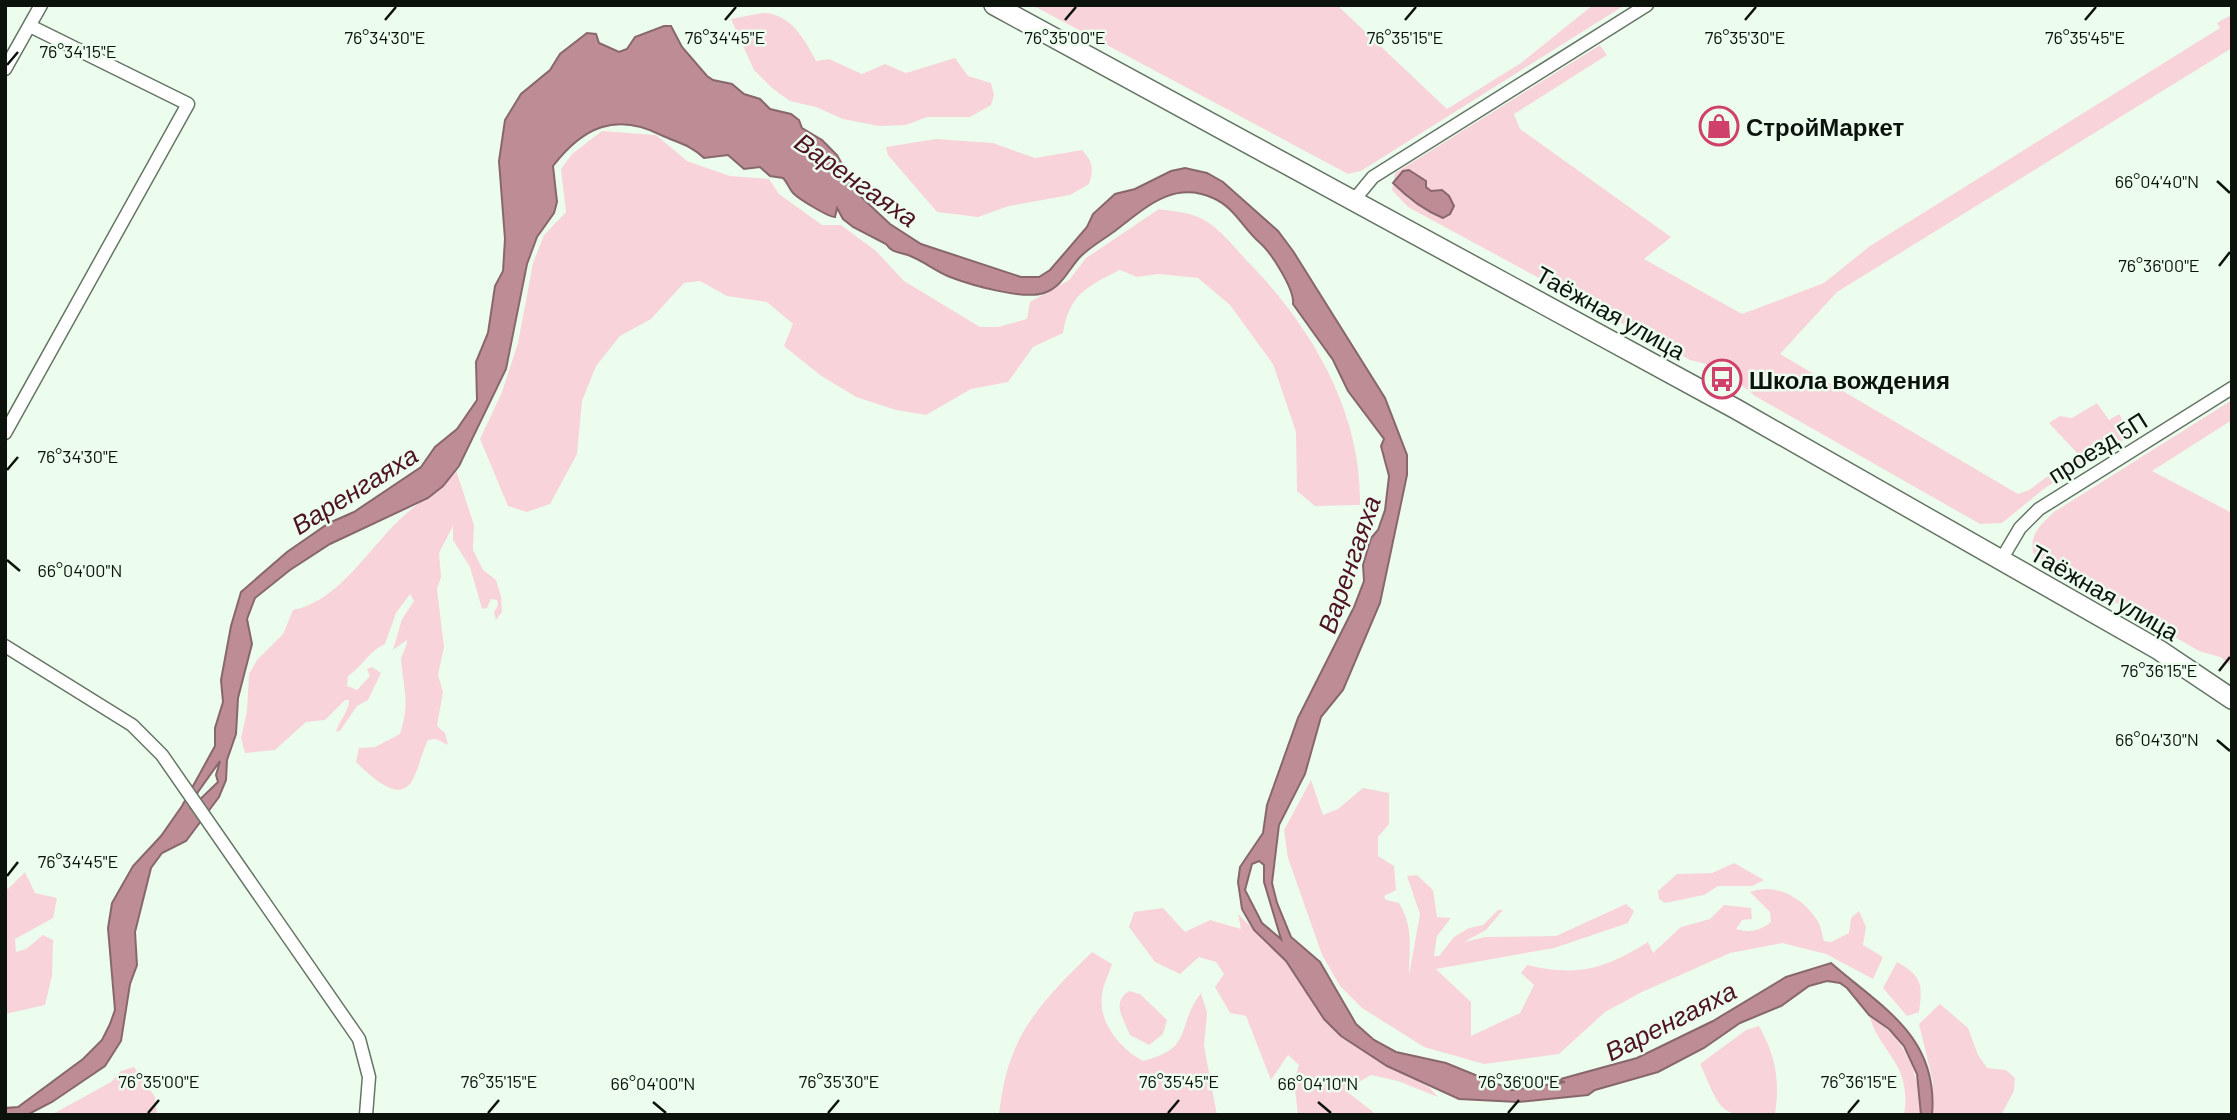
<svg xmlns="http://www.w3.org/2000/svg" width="2237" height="1120" font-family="Barlow,sans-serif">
	<rect width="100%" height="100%" fill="#ecfded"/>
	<path fill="#f8d4da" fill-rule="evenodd" d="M1032 5H1337L1447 109 1521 63 1593 5H1625L1361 171 1348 174Z
		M762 13C790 13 804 38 816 61L829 59 862 74 885 64 906 73 955 58 968 76 991 83 994 95 991 105 970 117H927L906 125 879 126 843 119 816 107 790 101 772 88 754 70 731 19Z
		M2229 16 2232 21V48L1837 292 1780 354 2018 494 2029 490 2078 454 2049 423 2060 416 2072 418 2097 403 2109 420 2119 414 2132 435 2045 488 2002 523 1980 524 1755 396C1735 379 1716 365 1690 360L1408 207 1392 190 1395 173 1400 170 1600 45 1607 55 1514 114 1520 129 1671 237 1644 259 1742 314 1824 283 1870 246 2220 28 2217 23ZM1409 170 1431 191 1430 213 1409 199 1393 183 1403 171Z
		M602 131 656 135 687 161 730 176 769 179 779 194 822 225H841L876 251 904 281 980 327H998L1027 319 1030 302 1069 280 1086 258 1159 209C1171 211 1185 212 1196 216 1219 225 1235 249 1252 266 1313 329 1362 414 1360 505L1315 506 1297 491 1296 432 1273 364 1230 305 1198 278 1158 274 1137 277 1120 270C1087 286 1069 295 1063 333L1033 347 1008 382 971 389 926 415 896 410 856 397 820 375 784 346 793 324 767 302 727 296 700 281 684 283 651 319 620 336 596 366 582 401 577 454 550 504 527 512 508 506 480 439 502 392 518 343 533 263 544 235 566 212 561 169 572 154Z
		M936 139 993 143 1035 158 1082 150C1093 162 1094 169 1089 184L1070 195 1009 206 978 217 937 212 888 155 886 147Z
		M2232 400V420L2152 471 2232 513V666L2220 657 2199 651 2034 555C2028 535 2041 524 2054 512Z
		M456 470 474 525 473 550 483 570 496 580 501 596 502 612 496 620 494 612 498 605 497 600 491 599 487 608 482 609 470 567 453 540V526L439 553 441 577 437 589 444 647 438 675 443 692 437 726 445 733 448 745 436 739 428 740C422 752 420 764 414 777 401 808 369 774 356 762L359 748 375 747 400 734C410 703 404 691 401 661 401 654 407 648 407 640L393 650 402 619 414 601 410 594 396 613 385 644C368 652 363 666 348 676L347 686 357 690 370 676 367 669 372 667 381 673 368 700 357 706 340 731 336 732C339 720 349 712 349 700H345L325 720 306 722 275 750 245 753 241 738 247 711 249 674 257 660 283 634 293 610C337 602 369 549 399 520 418 502 440 490 456 470Z
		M1311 780 1323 815 1338 809 1363 788 1389 793V824L1378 837V856L1394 866 1396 890 1384 896 1386 900 1399 903C1414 927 1409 948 1409 975L1420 914 1407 876 1417 875 1433 890 1437 917 1451 918 1437 936 1434 956H1439L1454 937 1469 928 1483 925 1498 910H1503L1486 930 1464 942 1485 937 1556 936 1626 904 1634 911 1628 923 1554 948 1436 969 1471 1002V1036L1520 1013 1534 985 1521 973 1527 965C1577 977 1605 969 1648 942L1653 953 1681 927 1710 919 1724 905 1751 908 1752 919 1742 920 1736 929C1751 933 1759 931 1771 922L1770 912 1750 892C1775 882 1803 898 1817 920 1821 925 1822 935 1824 941L1831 942 1849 933 1851 918 1859 911 1866 927 1863 945 1883 957 1873 979 1826 954 1782 943 1730 953 1642 992 1605 1012 1559 1054 1484 1064 1424 1047 1362 1008 1340 986 1322 955 1288 858 1284 830Z
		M1734 863 1764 880 1752 886H1718L1704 895 1665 903 1659 899 1658 891 1677 874 1712 873Z
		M25 872 35 893 57 898 53 918 15 939 16 952 26 949 43 935 53 940 52 976 45 1005 5 1014V887L8 889Z
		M1163 908 1185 932 1210 920 1241 929 1238 914 1286 961 1302 987 1387 1066 1429 1087 1438 1097 1398 1081 1371 1075 1345 1090 1377 1115H1298L1294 1081 1299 1065 1288 1055 1271 1080 1246 1016 1230 1013 1215 987 1224 974 1216 962 1199 957 1180 974 1155 962 1129 927 1134 912Z
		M1092 952 1112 964C1109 974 1103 985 1102 995 1098 1023 1121 1049 1143 1061 1195 1048 1175 1027 1201 993L1207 1013 1204 1046 1217 1115H999C1007 1036 1038 1005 1092 952Z
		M1897 962C1922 976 1923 984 1919 1012L1907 1016 1883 988Z
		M1129 991 1140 994 1167 1020 1163 1034 1149 1045 1130 1035C1123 1018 1111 1003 1129 991Z
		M1940 1004 1968 1028 1978 1055 1987 1068 2006 1070 2015 1078 2014 1091 2001 1115H1932L1933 1082 1919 1024Z
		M1869 1015C1907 1041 1919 1070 1921 1115H1904C1912 1062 1881 1056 1869 1015Z
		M1759 1026C1776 1057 1780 1080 1775 1114 1718 1119 1722 1112 1700 1064L1746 1030Z
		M134 1067 155 1097 157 1115H51L111 1082 121 1071Z"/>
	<path fill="#bd8c95" stroke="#88676c" stroke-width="2" fill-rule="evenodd" d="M664 26H671L682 47 707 76 713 80 732 84 744 94 760 99 770 109 791 114 799 120 802 128 822 140 837 155 859 195 890 224 921 244 1021 277H1039L1050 270 1087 227 1093 214 1115 194 1135 189 1171 171 1185 168 1207 173 1223 182 1278 231 1293 251 1385 398 1407 455V475L1380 603 1343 690 1321 717 1305 774 1279 825 1272 883 1277 903 1291 937 1320 962 1356 1024 1374 1040 1396 1052 1446 1063 1512 1090 1565 1082 1557 1080 1637 1058 1713 1021 1786 977 1831 963C1881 1007 1939 1036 1932 1115H1921L1917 1074 1904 1046 1889 1029 1869 1015 1847 988 1840 983 1827 981 1809 986 1781 1006 1740 1023 1704 1048 1658 1072 1595 1090 1588 1095 1518 1102 1459 1099 1387 1066 1341 1036 1324 1019 1286 961 1254 930 1242 909 1238 882 1240 867 1263 833 1267 805 1298 718 1354 607 1364 581 1363 565 1371 538 1378 530 1385 510 1389 476 1381 446 1384 439 1348 391 1333 360 1293 304C1295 290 1271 252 1259 242 1243 228 1234 207 1213 198 1173 180 1145 208 1115 231 1104 239 1090 247 1080 257 1068 270 1062 287 1044 293 1023 300 971 285 950 277 935 271 924 261 908 255 899 252 892 253 886 244L853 227 843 219 837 208 835 217C828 217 799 199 793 193 789 188 787 182 783 178L770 176 760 167 744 169 728 155 704 158C691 145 678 143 661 135 616 112 583 127 553 166L557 202 554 213 537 237 527 264 506 369 459 466 443 486 428 498 330 544 290 570 255 598 247 619 252 644 238 698 236 734 227 760 226 780 219 797 186 841 162 853 151 868 135 932 137 965 130 984 121 1041 105 1066 52 1102 27 1115H5V1108L18 1107 83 1059 102 1040 110 1024 115 1010 108 928 112 903 133 866 161 836 182 806 215 746V728L223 702 221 680 231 626 241 592 287 552 329 523 354 512 421 467 435 447 457 429 477 400 476 362 488 333 495 286 503 271 505 239 499 161 505 120 521 94 550 70 560 54 587 33 596 34 599 43 619 52 627 49 635 37ZM220 761 216 775 218 782 190 809 198 792ZM1259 861 1264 865V882L1281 939 1262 923 1245 890 1252 864Z
		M1409 170 1426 181V187L1431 191 1442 190 1449 196 1454 206 1450 214 1443 218C1423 210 1408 198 1393 183L1403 171Z"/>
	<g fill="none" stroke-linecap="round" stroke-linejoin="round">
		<defs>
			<path id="minor" d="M5 69 41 5
				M1354 200 1373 177 1647 5
				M5 433 188 104 30 26
				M2001 560 2020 528 2039 509 2232 388
				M5 646 132 725 162 755 359 1039 369 1077 366 1115"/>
			<path id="highway" d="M994 5 1736 409 2159 650 2232 699"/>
		</defs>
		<use href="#minor" stroke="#667566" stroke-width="15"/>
		<use href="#highway" stroke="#667566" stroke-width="22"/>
		<use href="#minor" stroke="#fff" stroke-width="12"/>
		<use href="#highway" stroke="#fff" stroke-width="19"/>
	</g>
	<path fill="none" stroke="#0c120c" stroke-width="2.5" d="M385 20 396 7M725 20 736 7M1065 20 1076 7M1405 20 1416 7M1745 20 1756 7M2085 20 2096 7M7 65 18 52M2217 181 2230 193M2219 266 2230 252M7 470 18 457M7 560 20 571M2219 671 2230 657M2217 740 2230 751M7 876 18 862M653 1102 666 1113M1318 1102 1331 1113M148 1113 159 1100M488 1113 499 1100M828 1113 839 1100M1168 1113 1179 1100M1508 1113 1519 1100M1848 1113 1859 1100"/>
	<defs>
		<symbol id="shop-ring" viewBox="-11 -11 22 22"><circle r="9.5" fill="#ecfded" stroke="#cf416b" stroke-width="1.5"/><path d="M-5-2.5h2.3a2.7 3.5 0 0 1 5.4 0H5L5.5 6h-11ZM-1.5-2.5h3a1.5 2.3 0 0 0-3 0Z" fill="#cf416b"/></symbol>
		<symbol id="bus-ring" viewBox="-11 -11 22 22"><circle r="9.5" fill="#ecfded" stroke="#cf416b" stroke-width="1.5"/><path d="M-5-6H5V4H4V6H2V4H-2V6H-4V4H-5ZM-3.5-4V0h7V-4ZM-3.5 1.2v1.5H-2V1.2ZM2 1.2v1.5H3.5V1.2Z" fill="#cf416b"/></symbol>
	</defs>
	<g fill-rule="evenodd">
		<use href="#shop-ring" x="1697" y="104" width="44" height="44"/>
		<use href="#bus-ring" x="1700" y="357" width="44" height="44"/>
	</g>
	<g text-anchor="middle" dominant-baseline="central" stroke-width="5" stroke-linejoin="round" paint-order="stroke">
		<g font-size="24" font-weight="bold" fill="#0c120c" stroke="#ecfded" text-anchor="start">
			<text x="1746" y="126">СтройМаркет</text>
			<text x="1749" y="379">Школа вождения</text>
		</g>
		<g font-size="24" fill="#0c120c" stroke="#ecfded">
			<text transform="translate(1611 312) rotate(29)">Таёжная улица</text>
			<text transform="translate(2097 447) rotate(-32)">проезд 5П</text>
			<text transform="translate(2105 592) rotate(30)">Таёжная улица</text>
		</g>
		<g font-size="26" font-style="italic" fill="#4e1224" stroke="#ecfded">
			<text transform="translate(857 179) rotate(35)">Варенгаяха</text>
			<text transform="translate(354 489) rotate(-32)">Варенгаяха</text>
			<text transform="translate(1348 564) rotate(-71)">Варенгаяха</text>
			<text transform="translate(1670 1020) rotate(-27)">Варенгаяха</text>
		</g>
	</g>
	<g font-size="18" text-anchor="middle" fill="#0c120c" stroke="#ecfded" stroke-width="5" stroke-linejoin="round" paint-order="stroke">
		<text x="385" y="44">76°34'30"E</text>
		<text x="725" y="44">76°34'45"E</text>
		<text x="1065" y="44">76°35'00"E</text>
		<text x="1405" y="44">76°35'15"E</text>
		<text x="1745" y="44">76°35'30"E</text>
		<text x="2085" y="44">76°35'45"E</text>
		<text x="78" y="58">76°34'15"E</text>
		<text x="2157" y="188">66°04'40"N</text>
		<text x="2159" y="272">76°36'00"E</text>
		<text x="78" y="463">76°34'30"E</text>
		<text x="80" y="577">66°04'00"N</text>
		<text x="2159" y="677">76°36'15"E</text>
		<text x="2157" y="746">66°04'30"N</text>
		<text x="78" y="868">76°34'45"E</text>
		<text x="159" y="1088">76°35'00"E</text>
		<text x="499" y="1088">76°35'15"E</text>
		<text x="839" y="1088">76°35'30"E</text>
		<text x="1179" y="1088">76°35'45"E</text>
		<text x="1519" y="1088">76°36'00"E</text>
		<text x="1859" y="1088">76°36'15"E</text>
		<text x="653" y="1090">66°04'00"N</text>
		<text x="1318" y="1090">66°04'10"N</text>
	</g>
	<rect width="2237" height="1120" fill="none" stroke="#0c120c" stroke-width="14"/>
</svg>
